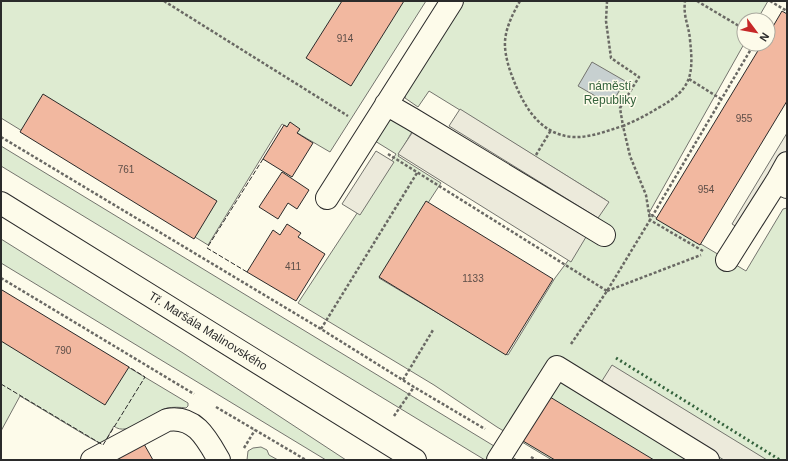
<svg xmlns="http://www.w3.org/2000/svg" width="788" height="461" font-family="Helvetica,sans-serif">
	<rect width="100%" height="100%" fill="#fdfbea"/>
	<path fill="#deebd1" stroke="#74746e" d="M1 1H426L330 152 282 124 208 245 1 118Z
		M461 1H768L757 20H744V44L649 213 746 271 783 209 787 208V460H552L497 427 434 385 298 303 396 154 375 141 379 130 392 118 413 130 398 156 441 183 379 278 508 355 555 278 573 254 606 200 429 91 418 107 405 98 406 87Z
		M1 146 517 460H485L1 166Z
		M1 239 183 353 346 460H326L1 263Z
		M1 291 188 403V406L186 408C180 407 173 407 167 408 153 412 127 438 114 426L103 445 85 435 20 396 1 431Z
		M261 447 267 450 269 455 278 460H247L248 451 253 448Z"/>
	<path fill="#eceadb" stroke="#74746e" d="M460 109 609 202 598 218 449 126Z
		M414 130 586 237 571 262 398 154Z
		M787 133V162L745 232 732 224Z
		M376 151 394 162 360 215 342 204Z
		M612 365 767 460H724L600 384Z"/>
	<path fill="#c7d0d0" stroke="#74746e" d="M592 62 625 81 611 105 578 86Z"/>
	<path fill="#f2b8a0" stroke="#2b2b2b" d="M342 1H404L351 86 306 58Z
		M782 11 787 14V101L700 245 656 219 762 44H768V35Z
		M43 94 217 201 194 239 20 132Z
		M290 122 300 129 297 133 313 143 292 177 263 159 284 125 287 127Z
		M282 172 309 190 297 209 288 203 278 219 259 207Z
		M426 201 553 279 506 355 379 277Z
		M287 224 301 233 298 237 325 254 296 301 247 272 273 230 280 235Z
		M2 290 129 367 105 405 1 341V292Z
		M550 397 654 460H555L523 441Z
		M144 444 153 460H115Z"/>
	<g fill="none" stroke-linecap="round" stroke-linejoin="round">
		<defs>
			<path id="minor" d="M386 104 412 119 604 235
				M787 163 777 181 787 187
				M327 198 452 1
				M727 260 777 181
				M92 460 167 420C195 415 207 439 219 460
				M498 460 557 367 708 460"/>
			<path id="major" d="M1 203 415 460"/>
		</defs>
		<use href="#minor" stroke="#2b2b2b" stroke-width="24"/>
		<use href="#major" stroke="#2b2b2b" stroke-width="24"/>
		<path stroke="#6a6964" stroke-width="2.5" stroke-dasharray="3 2" stroke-linecap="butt" d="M164 1 348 116
			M520 1C512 15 504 31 505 47 506 61 511 74 516 86 527 111 542 134 572 137 590 138 606 131 623 126L620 108 639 77 611 58 606 21 607 1
			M697 1 744 29
			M770 1 787 11
			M689 79 721 99
			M1 137 321 329 414 387 485 429
			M388 154 607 291
			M536 155 551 130
			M703 251 650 220 754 44
			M1 278 194 394
			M607 291 701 255
			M321 329 417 173
			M571 344 607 291 650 220 646 195 630 156 623 126C635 121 647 115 658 108 691 90 694 76 690 40 689 25 683 18 685 1
			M403 380 433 330
			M216 407 306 460
			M394 416 414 387
			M244 448 255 430
			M531 457 536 460"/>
		<use href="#minor" stroke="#fdfbea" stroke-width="22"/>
		<use href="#major" stroke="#fdfbea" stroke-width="22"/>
		<path stroke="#34623c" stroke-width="3" stroke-dasharray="2 3" stroke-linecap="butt" d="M616 358 780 460"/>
		<path stroke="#2b2b2b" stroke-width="1" stroke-dasharray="5 2" stroke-linecap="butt" d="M247 272 207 248 263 159
			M1 384 103 445 145 377 129 367"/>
	</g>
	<g text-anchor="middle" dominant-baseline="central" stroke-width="3" stroke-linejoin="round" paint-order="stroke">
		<g font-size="10" fill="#5d4e48">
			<text x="345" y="38">914</text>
			<text x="744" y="118">955</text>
			<text x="126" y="169">761</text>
			<text x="706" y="189">954</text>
			<text x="293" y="266">411</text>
			<text x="473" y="278">1133</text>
			<text x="63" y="350">790</text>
		</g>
		<g font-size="12" fill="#34623c" stroke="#fdfbea">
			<text x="610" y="86">náměstí<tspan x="610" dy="14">Republiky</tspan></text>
		</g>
		<g font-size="12" fill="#2b2b2b" stroke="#fdfbea">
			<text transform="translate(208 331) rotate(32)">Tř. Maršála Malinovského</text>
		</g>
	</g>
	<rect width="788" height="461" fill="none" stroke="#2b2b2b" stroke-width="4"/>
	<g transform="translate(756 32) rotate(122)"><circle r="19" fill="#fdfbea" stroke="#a9a89e"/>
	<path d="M0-3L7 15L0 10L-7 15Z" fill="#c62828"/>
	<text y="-6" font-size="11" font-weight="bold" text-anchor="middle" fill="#2b2b2b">N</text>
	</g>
</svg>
